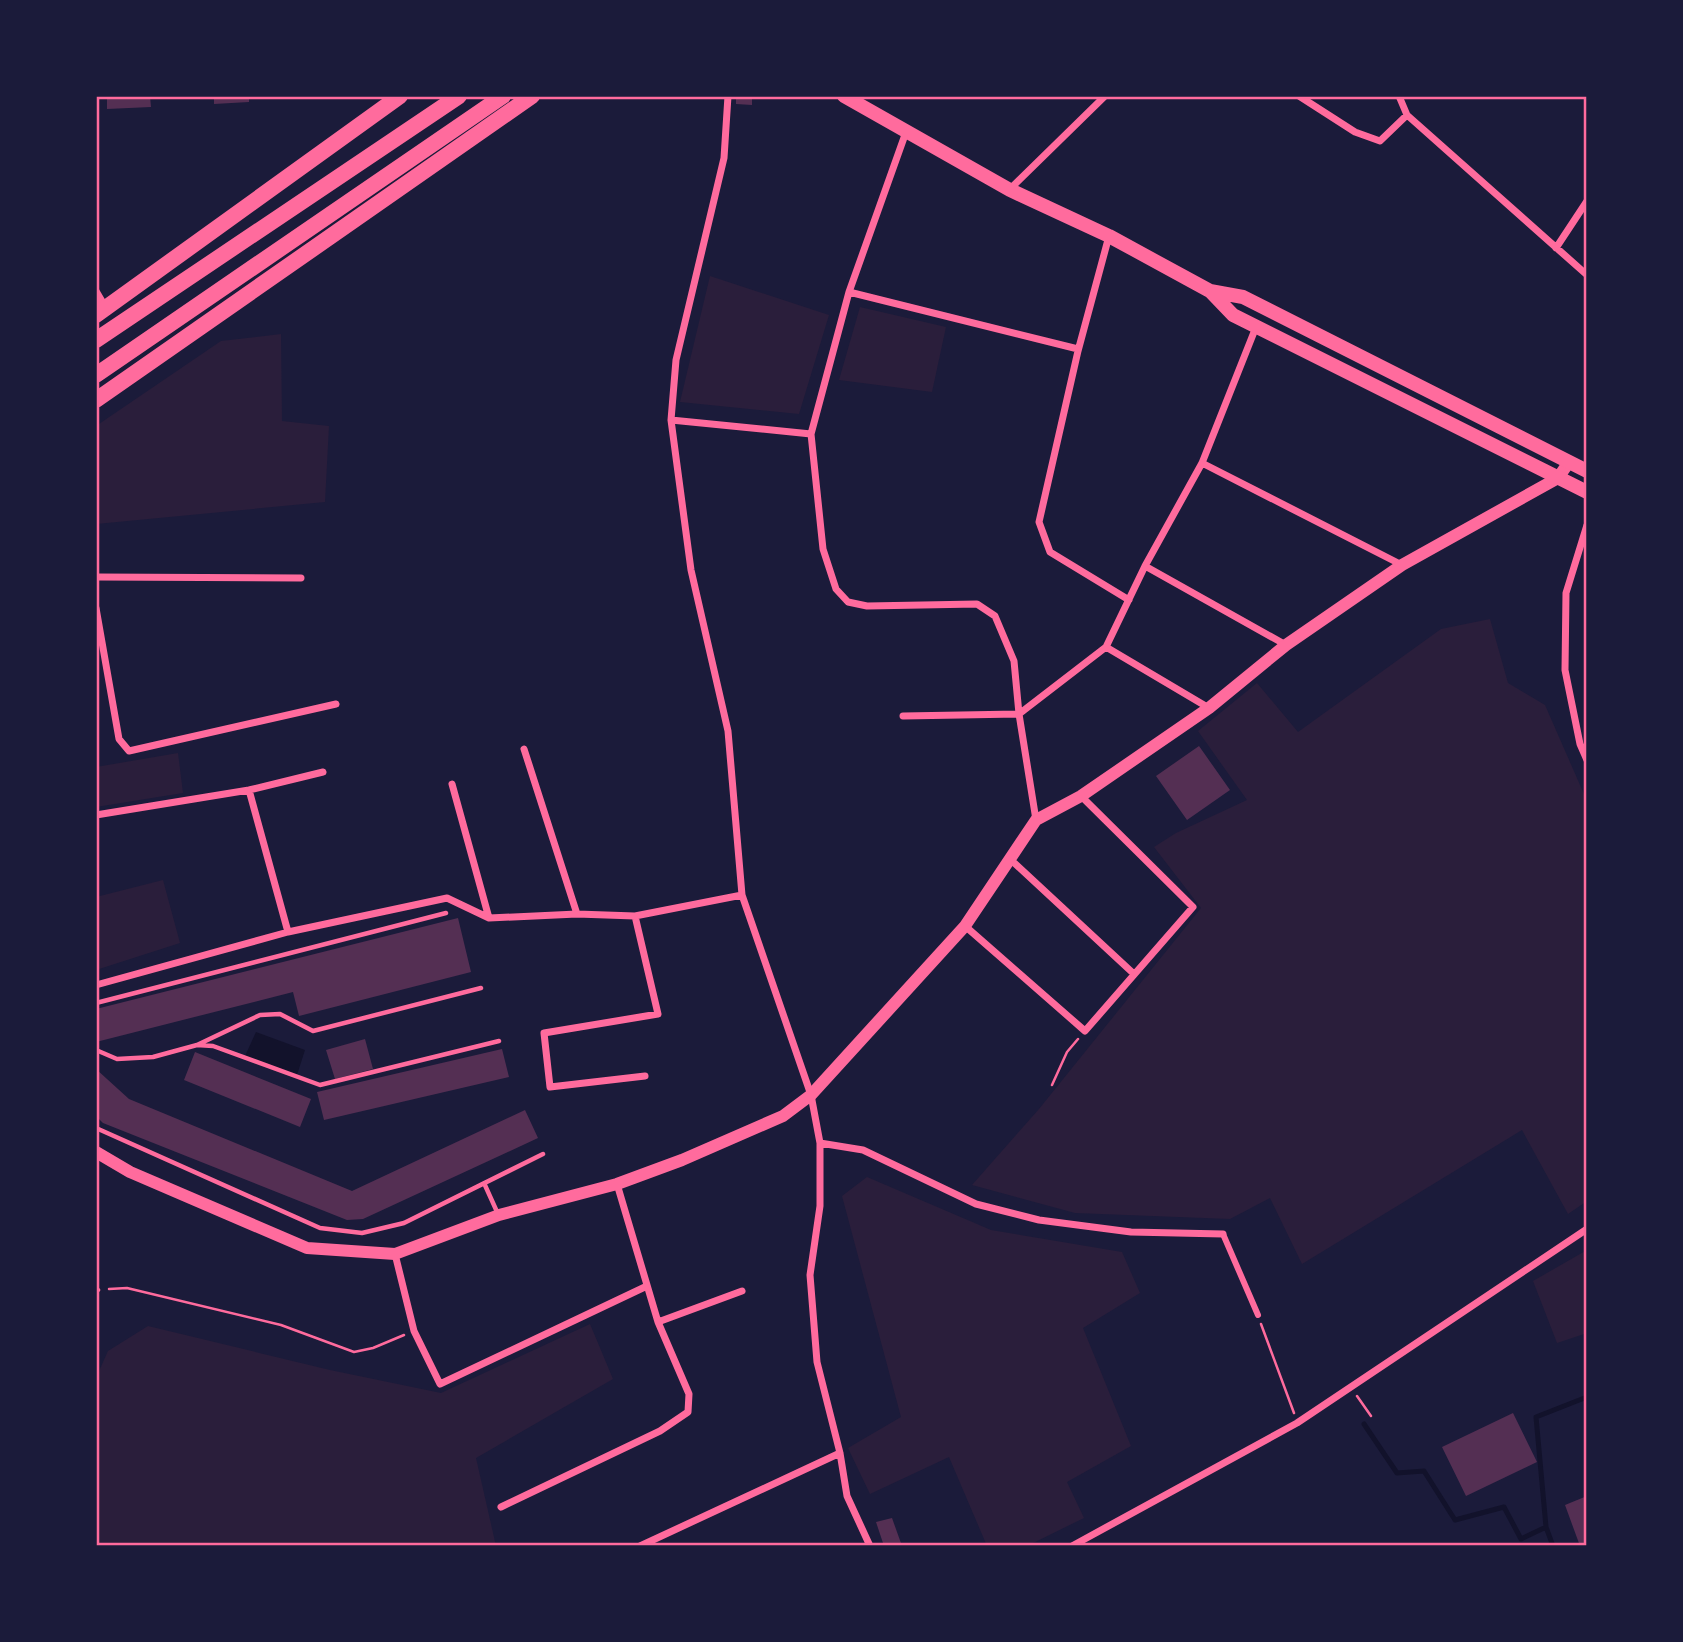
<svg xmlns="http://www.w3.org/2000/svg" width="1683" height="1642" font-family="'Open Sans',sans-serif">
	<rect width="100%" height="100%" fill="#1b1b3a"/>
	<path fill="#2a1e3b" d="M710 276 829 315 799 414 680 402Z
		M860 307 946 327 932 392 839 380Z
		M281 334 282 421 329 426 325 502 96 524V426L221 341Z
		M1490 619 1508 683 1545 705 1587 801V1201L1568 1214 1522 1130 1302 1264 1270 1198 1230 1219 1075 1213 972 1185 1039 1109 1201 908 1154 847 1176 833 1247 800 1198 731 1257 683 1298 732 1441 629Z
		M178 753 183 793 96 807V767Z
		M163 880 180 943 96 970V897Z
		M867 1177 991 1230 1122 1252 1140 1293 1083 1328 1131 1446 1067 1482 1084 1518 1027 1546H987L949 1457 870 1494 848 1448 901 1417 842 1196Z
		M1587 1250V1333L1557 1343 1533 1281Z
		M590 1324 613 1379 476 1458 496 1546H96V1378L108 1351 148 1326 330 1370 441 1393Z"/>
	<path fill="#12122b" d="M256 1032 305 1050 297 1075 245 1056Z"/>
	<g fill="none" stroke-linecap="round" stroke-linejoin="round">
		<path stroke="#12122b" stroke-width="5" d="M1364 1424 1397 1473 1424 1471 1455 1520 1504 1507 1521 1539 1546 1527 1553 1546
			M1546 1527 1536 1417 1587 1397"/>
	</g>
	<path fill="#542f53" d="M107 96H150L151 107 107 109Z
		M214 96H249V102L214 104Z
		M736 96H752V105L736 104Z
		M1199 746 1230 790 1187 820 1156 776Z
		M458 918 471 972 299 1016 293 992 96 1042V1009Z
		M365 1039 373 1069 335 1079 326 1050Z
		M502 1049 509 1077 324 1120 317 1092Z
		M195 1052 311 1099 300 1127 184 1080Z
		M96 1069 129 1099 352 1191 525 1110 538 1138 363 1219 347 1220 103 1123 96 1116Z
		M1513 1413 1537 1462 1466 1496 1442 1447Z
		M1587 1496V1546H1580L1565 1505Z
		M892 1518 902 1546H884L876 1522Z"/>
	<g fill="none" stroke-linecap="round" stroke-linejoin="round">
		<path stroke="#ff6b9d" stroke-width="2.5" d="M1052 1085 1067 1052 1078 1039
			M109 1289 127 1288 281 1325 354 1352 373 1348 404 1335
			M1261 1324 1294 1413
			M1357 1396 1371 1416"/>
		<path stroke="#ff6b9d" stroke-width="4.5" d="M96 1003 446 913
			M197 1045 260 1015 280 1014 313 1031 481 988
			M96 1050 117 1059 153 1057 197 1045 213 1046 320 1085 499 1041
			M96 1128 320 1228 362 1233 404 1223 543 1154
			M484 1183 498 1214
			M96 1292 98 1290"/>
		<path stroke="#ff6b9d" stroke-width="6" d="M1223 1234 1258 1315"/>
		<path stroke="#ff6b9d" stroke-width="7" d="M728 96 724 158 676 360 671 420 691 570 728 731 742 895 811 1095 820 1143V1206L810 1275 817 1362 840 1453 847 1496 870 1546
			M1299 96 1355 132 1380 141 1407 115
			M1399 96 1407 115 1587 275
			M1010 189 1105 96
			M1109 236 1078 351 1039 522 1050 552 1129 600
			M1556 248 1587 201
			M96 291 106 308
			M849 292 1078 349
			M671 420 811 434
			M1202 463 1402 565
			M1587 525 1566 593 1565 670 1580 744 1587 760
			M1145 566 1286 645
			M96 577 301 578
			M96 608 119 739 129 751 336 704
			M1106 647 1209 708
			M903 716 1019 714 1014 661 995 616 977 604 867 606 848 602 836 589 823 549 811 434 849 292 906 132
			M524 749 577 914
			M452 784 489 918
			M249 790 288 932
			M96 815 249 790 323 772
			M1036 820 1019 714 1106 647 1145 566 1202 463 1256 327
			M1010 859 1134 974
			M635 916 658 1014 544 1033 550 1087 645 1076
			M965 926 1085 1031 1193 907 1081 796
			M96 985 288 932 447 898 489 918 577 914 635 916 742 895
			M820 1143 863 1150 976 1204 1039 1220 1131 1232 1223 1234
			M395 1254 414 1331 440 1384 647 1286
			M658 1322 742 1291
			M501 1507 660 1431 688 1412 689 1394 658 1322 617 1184
			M640 1546 840 1453
			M1072 1546 1297 1423 1587 1229"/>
		<path stroke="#ff6b9d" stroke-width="12" d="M96 1152 130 1172 307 1248 395 1254 499 1215 617 1184 682 1160 783 1116 811 1095 965 926 1036 820 1081 796 1209 708 1286 645 1402 565 1558 478 1569 462"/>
		<path stroke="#ff6b9d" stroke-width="14" d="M844 96 1010 190 1109 236 1210 291 1233 315 1587 492
			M1210 291 1243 297 1587 471"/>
		<path stroke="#ff6b9d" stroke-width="16" d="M96 315 400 96
			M96 340 459 96
			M96 375 503 96
			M96 400 532 96"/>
	</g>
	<rect width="1683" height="1642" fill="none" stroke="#1b1b3a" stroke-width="196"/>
	<rect x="98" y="98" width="1487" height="1446" fill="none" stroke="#ff6b9d" stroke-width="2.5"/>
</svg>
